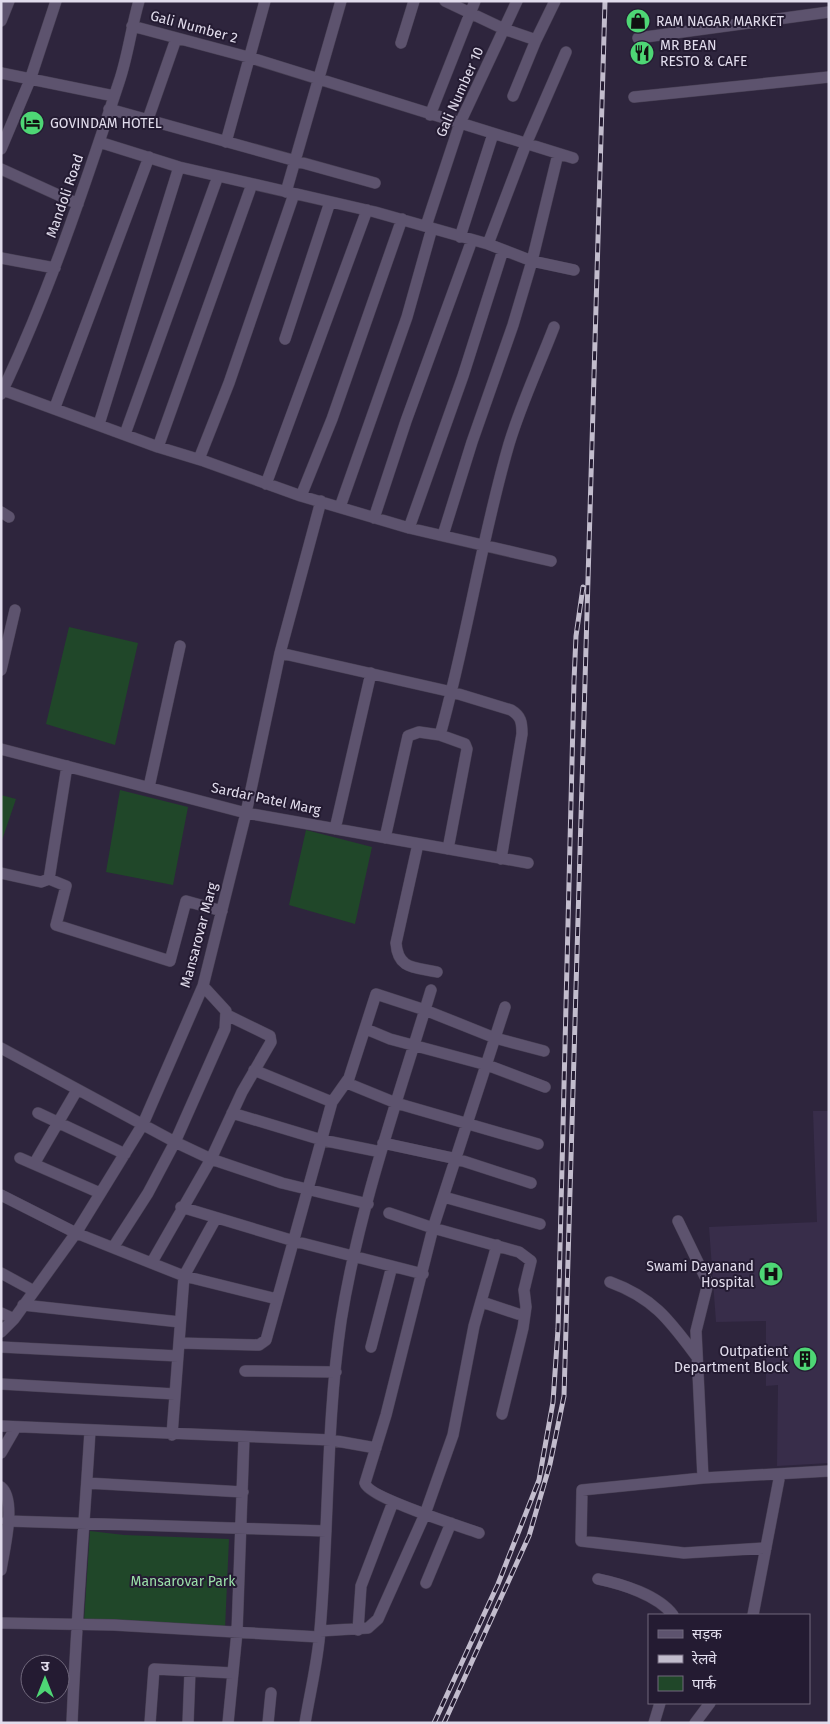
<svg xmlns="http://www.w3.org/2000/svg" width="830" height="1724" font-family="'Fira Sans','Noto Sans Devanagari',sans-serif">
	<rect width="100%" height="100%" fill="#2e253d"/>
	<path fill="#382d4a" d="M813 1111H829V1463L777 1466 778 1385 766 1386V1321L716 1322 709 1227 817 1222Z"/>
	<path fill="#204729" d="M69 627 138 643 115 745 46 724Z
		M120 790 188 807 173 885 106 872Z
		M1 795 16 799 1 843Z
		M306 830 372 847 355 924 289 905Z
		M90 1531 124 1535 229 1539 225 1629 84 1621Z"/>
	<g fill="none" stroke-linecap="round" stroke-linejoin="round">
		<defs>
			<path id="minor" d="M445 1 504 29 536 40
				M1 21 9 1
				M132 26 248 57 573 158
				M638 38 829 12
				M401 43 414 1
				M1 73 114 96
				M513 96 536 40 555 1
				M634 97 829 77
				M109 109 375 183
				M430 115 475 1
				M148 119 176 39
				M99 142 179 167 375 212 488 244 532 261 574 270
				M226 142 265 1
				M1 149 30 80 56 1
				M1 169 78 204
				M286 192 341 1
				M426 226 460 123 517 1
				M460 237 493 134
				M488 244 526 144 566 52
				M1 258 55 268
				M285 339 330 202
				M3 390 158 447 204 461 301 496 409 528 551 561
				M1 394C49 293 84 188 119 82 128 56 131 28 139 1
				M55 407 149 157
				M99 424 179 167
				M125 434 218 176
				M158 447 252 184
				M199 459 229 383 294 194
				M266 484 367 210
				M301 496 332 419 402 219
				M340 507 407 317 432 228
				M1 512 9 517
				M374 518 406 421 472 240
				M409 528 463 376 503 250
				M443 535 472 442 513 325 532 261 558 154
				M280 653 452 692 511 710C521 716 522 722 522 734L501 859
				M1 670 15 610
				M1 749 246 813 528 863
				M149 787 180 646
				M335 829 371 673
				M385 838 408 736 419 732 440 735
				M418 844 396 943C398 970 415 967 437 972
				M448 849 467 749 465 744 440 735C467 639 481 540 509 444 521 404 539 366 554 327
				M1 873 41 882 49 879 66 886 56 925 170 961 186 901 222 911
				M49 879 67 766
				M366 1029 390 1039 487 1065 545 1087
				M1 1048 175 1142 211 1159 282 1183 368 1204
				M254 1070 332 1102
				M347 1083 396 1103 538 1144
				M38 1113 125 1154
				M232 1113 322 1140 381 1152
				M383 1143 457 1159 531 1183
				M20 1158 100 1193
				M34 1164 77 1090
				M1 1195 76 1233 184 1276 277 1299
				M444 1197 540 1224
				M181 1207 294 1241 423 1274
				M389 1213 433 1228 519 1252 531 1261 524 1290 526 1307 523 1328 502 1414
				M678 1221 708 1283 696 1331 703 1478 829 1471
				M114 1246 148 1193 175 1142 225 1029 226 1011 203 986
				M152 1262 211 1159 242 1092 271 1042 270 1036 227 1015
				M1 1273 34 1291
				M610 1282C654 1298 670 1321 697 1357
				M482 1302 518 1314
				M23 1305 180 1322
				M1 1313 14 1319
				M1 1332 14 1319 76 1233 143 1124 203 986 246 813 280 653 321 501
				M179 1343 259 1345 266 1340 332 1102 349 1078 376 994 425 1010 495 1038 544 1051
				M1 1347 178 1356
				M371 1347 392 1266
				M245 1371 336 1372
				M1 1384 175 1394
				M1 1426 331 1440 376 1448
				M172 1435 184 1276 216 1218
				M1 1453 16 1427
				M703 1478 582 1490 581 1541 684 1553 766 1548
				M87 1483 243 1492
				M1 1487C17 1500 4 1550 1 1570
				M7 1521 326 1531
				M479 1533C462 1527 368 1497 365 1483L386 1415 433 1228 505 1007
				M598 1579C622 1584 658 1595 673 1615
				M426 1583 451 1523
				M753 1615 780 1474
				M1 1623 114 1625 319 1637
				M358 1630 361 1586 393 1502
				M320 1631 368 1628 378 1619 425 1514 453 1435 474 1326 497 1245
				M72 1723C76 1625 84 1528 90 1431
				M150 1723 154 1669 233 1673
				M188 1723 190 1671
				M228 1723 237 1632 244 1438
				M268 1723 271 1693
				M305 1723C310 1692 318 1661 320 1630 329 1527 326 1423 341 1321 359 1208 398 1099 431 990
				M654 1723 660 1703
				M695 1723 710 1703"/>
		</defs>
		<use href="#minor" stroke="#473f53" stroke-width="12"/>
		<use href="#minor" stroke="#5d536e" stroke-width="11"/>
		<defs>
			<path id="rail" d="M434 1723 498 1584 539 1480 553 1402 558 1329 574 681 576 636 583 587
				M444 1723 529 1536 550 1464 564 1396 605 1"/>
		</defs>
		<use href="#rail" stroke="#c2bccd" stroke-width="5"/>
		<use href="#rail" stroke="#241b32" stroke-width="3" stroke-dasharray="9" stroke-linecap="butt"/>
	</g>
	<defs>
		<symbol id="shop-disc" viewBox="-11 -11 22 22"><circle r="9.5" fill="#4ed675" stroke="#241b32"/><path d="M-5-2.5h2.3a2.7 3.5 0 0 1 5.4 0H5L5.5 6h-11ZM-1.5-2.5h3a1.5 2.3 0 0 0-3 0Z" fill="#111"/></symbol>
		<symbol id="restaurant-disc" viewBox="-11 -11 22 22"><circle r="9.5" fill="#4ed675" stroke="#241b32"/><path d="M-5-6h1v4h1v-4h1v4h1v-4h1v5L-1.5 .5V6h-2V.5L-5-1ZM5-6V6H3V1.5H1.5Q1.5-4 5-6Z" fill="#111"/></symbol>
		<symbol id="hotel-disc" viewBox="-11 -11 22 22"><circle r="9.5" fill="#4ed675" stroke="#241b32"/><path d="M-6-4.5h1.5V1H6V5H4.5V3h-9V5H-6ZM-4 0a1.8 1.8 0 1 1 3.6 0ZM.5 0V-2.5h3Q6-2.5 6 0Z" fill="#111"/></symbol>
		<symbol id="hospital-disc" viewBox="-11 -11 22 22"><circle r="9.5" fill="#4ed675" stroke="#241b32"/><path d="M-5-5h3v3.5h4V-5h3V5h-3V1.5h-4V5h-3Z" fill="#111"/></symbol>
		<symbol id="building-disc" viewBox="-11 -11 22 22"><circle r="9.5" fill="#4ed675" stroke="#241b32"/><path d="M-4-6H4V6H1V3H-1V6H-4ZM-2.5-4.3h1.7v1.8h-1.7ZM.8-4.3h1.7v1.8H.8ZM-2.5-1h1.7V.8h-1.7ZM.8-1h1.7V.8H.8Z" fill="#111"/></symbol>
	</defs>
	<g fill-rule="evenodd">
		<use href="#shop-disc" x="624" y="7" width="28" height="28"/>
		<use href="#restaurant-disc" x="628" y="39" width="28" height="28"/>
		<use href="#hotel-disc" x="18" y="109" width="28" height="28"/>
		<use href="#hospital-disc" x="757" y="1260" width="28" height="28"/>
		<use href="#building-disc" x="791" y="1345" width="28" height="28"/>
	</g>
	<g text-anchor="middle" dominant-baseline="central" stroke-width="4" stroke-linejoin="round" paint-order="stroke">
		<g font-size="14" fill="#e1dcec" stroke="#241b32" text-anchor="start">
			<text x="656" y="21">RAM NAGAR MARKET</text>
			<text x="660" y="45">MR BEAN<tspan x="660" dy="16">RESTO &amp; CAFE</tspan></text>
			<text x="50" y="123">GOVINDAM HOTEL</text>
			<text x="754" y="1266" text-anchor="end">Swami Dayanand<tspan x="754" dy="16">Hospital</tspan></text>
			<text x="788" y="1351" text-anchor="end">Outpatient<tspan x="788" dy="16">Department Block</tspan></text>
		</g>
		<g font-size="14" fill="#e1dcec" stroke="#241b32">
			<text transform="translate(194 27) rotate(15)">Gali Number 2</text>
			<text transform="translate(460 92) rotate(-66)">Gali Number 10</text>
			<text transform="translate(65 196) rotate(-71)">Mandoli Road</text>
			<text transform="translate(266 799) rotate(12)">Sardar Patel Marg</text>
			<text transform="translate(199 935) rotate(-75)">Mansarovar Marg</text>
		</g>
		<g font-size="14" fill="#9adfa8" stroke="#241b32">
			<text x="183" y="1581">Mansarovar Park</text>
		</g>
	</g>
	<rect width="830" height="1724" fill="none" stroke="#e1dcec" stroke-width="5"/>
	<rect x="648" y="1614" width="162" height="90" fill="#241b32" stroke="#70687c"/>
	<rect x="658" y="1630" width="25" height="8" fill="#5d536e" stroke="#70687c"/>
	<text x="692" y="1639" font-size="15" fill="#e1dcec">सड़क</text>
	<rect x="658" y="1655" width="25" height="8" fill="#c2bccd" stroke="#70687c"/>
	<text x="692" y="1664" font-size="15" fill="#e1dcec">रेलवे</text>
	<rect x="658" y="1676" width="25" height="15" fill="#204729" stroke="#70687c"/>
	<text x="692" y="1689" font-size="15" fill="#e1dcec">पार्क</text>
	<g transform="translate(45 1679)"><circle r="24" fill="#241b32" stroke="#70687c"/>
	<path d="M0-4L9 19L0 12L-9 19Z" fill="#4ed675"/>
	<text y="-8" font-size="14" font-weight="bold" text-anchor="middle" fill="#e1dcec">उ</text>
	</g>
</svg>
